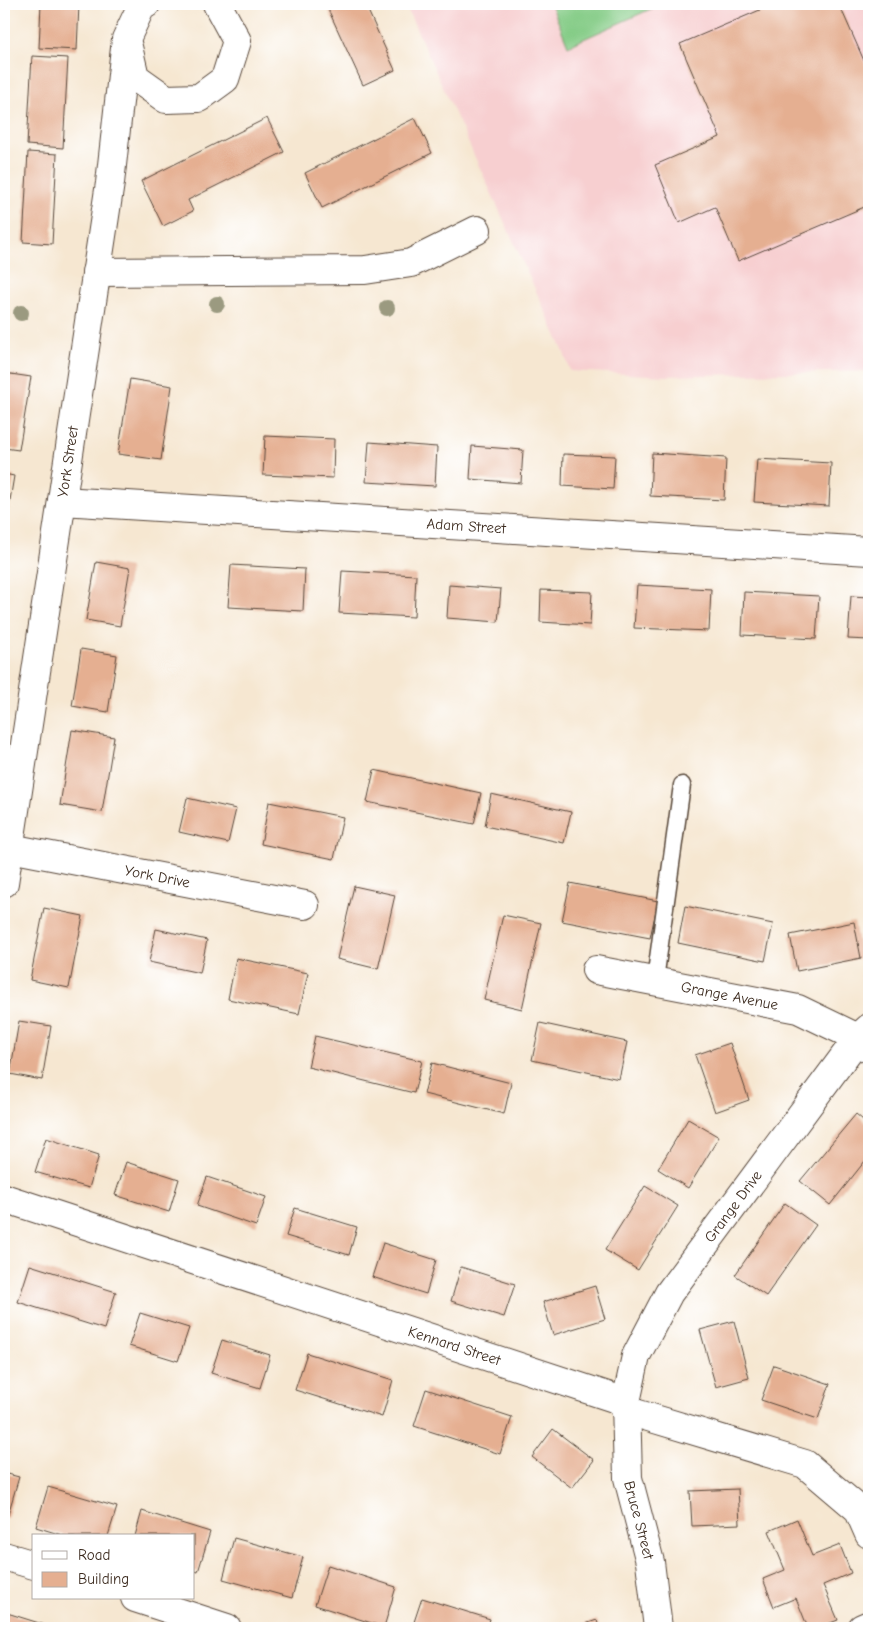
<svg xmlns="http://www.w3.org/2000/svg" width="873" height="1632" font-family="'Comic Neue',sans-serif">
	<rect width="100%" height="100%" fill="#fff"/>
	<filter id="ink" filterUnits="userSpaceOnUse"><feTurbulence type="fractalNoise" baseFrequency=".02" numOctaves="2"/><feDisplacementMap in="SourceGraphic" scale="10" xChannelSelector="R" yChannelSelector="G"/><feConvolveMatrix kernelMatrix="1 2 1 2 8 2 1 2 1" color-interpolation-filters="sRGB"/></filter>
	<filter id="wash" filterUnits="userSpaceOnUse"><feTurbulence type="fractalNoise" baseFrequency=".0096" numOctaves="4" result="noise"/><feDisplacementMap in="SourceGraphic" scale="20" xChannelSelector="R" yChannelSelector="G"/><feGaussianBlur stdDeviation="1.12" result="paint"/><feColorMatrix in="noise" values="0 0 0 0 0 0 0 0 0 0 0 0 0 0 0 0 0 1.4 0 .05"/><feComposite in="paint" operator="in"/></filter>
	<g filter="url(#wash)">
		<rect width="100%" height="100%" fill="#f6e7d1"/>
		<path fill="#f7cfd0" d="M405 4H869V371L666 376 570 371 563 350Z"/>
		<path fill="#85cc87" stroke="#607b52" d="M551 4H662L568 46Z"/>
		<g id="blocks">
			<path fill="#e5af91" d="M41 4H79L77 50 39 48Z
				M340 4H365L395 70 363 85 328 9Z
				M774 4H839L869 72V205L738 261 715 207 679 223 655 165 720 137 680 44Z
				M32 56 68 58 63 148 27 145Z
				M267 118 284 152 188 200 193 211 163 226 141 181Z
				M415 118 432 153 322 208 305 173Z
				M28 152 57 154 52 244 23 242Z
				M4 373 31 377 19 450 4 448Z
				M130 379 172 386 161 460 118 454Z
				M265 436 334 439 333 478 263 475Z
				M369 442 437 447 435 486 366 482Z
				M472 446 523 450 521 483 470 479Z
				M652 453 726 458 724 500 650 496Z
				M563 454 615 456 613 489 562 486Z
				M757 459 831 463 829 506 754 502Z
				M868 461H869V506H865Z
				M4 474 14 476 5 531H4Z
				M96 562 130 568 120 626 86 620Z
				M231 565 305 569 303 611 228 607Z
				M342 571 416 575 414 617 339 613Z
				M449 585 501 589 498 622 447 618Z
				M637 585 711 589 709 631 634 628Z
				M541 590 592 592 590 625 540 622Z
				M744 592 819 596 816 639 742 635Z
				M851 596 869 597V640L848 639Z
				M81 649 117 655 108 712 72 706Z
				M72 730 114 737 102 812 60 805Z
				M374 770 481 793 474 824 367 802Z
				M491 794 571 812 564 843 485 826Z
				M187 798 236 809 228 843 179 832Z
				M269 802 343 817 334 859 261 844Z
				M570 883 658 901 650 938 562 921Z
				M354 886 395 895 378 969 337 959Z
				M685 906 773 924 765 961 678 943Z
				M44 908 83 916 69 988 30 980Z
				M503 915 541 923 522 1009 484 1000Z
				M854 922 861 958 797 971 790 935Z
				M156 929 207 940 200 973 149 962Z
				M236 958 308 973 299 1014 228 999Z
				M19 1021 51 1026 42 1080 10 1074Z
				M540 1023 627 1042 619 1079 532 1060Z
				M315 1036 422 1061 414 1093 308 1067Z
				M730 1043 749 1100 715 1112 695 1055Z
				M432 1063 511 1083 504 1114 424 1094Z
				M856 1114 869 1125V1156L830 1205 800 1181Z
				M688 1119 719 1137 688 1188 658 1169Z
				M46 1138 99 1155 89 1188 35 1172Z
				M126 1162 179 1179 169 1212 115 1195Z
				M207 1177 266 1197 256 1226 197 1206Z
				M645 1186 678 1206 638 1270 605 1250Z
				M785 1203 816 1225 766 1296 735 1275Z
				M295 1208 357 1227 349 1255 286 1236Z
				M383 1243 436 1260 426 1294 372 1277Z
				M30 1265 116 1292 104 1329 18 1302Z
				M461 1267 515 1284 504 1317 451 1301Z
				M595 1286 605 1319 553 1335 543 1302Z
				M140 1313 189 1328 178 1361 129 1346Z
				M734 1321 749 1378 716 1387 700 1330Z
				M222 1340 270 1355 260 1388 211 1373Z
				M307 1353 393 1380 382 1417 295 1390Z
				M774 1365 830 1384 818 1419 761 1400Z
				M426 1389 512 1417 500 1454 414 1426Z
				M553 1429 594 1460 572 1488 532 1457Z
				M4 1473 19 1477 7 1518 4 1517Z
				M48 1487 117 1507 108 1536H65L36 1527Z
				M738 1489 740 1524 692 1526 690 1491Z
				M142 1511 210 1532 198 1572 194 1571V1536H135Z
				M797 1519 812 1556 840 1545 851 1573 823 1585 838 1620 817 1628H808L796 1598 774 1607 763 1579 785 1570 769 1531Z
				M234 1538 303 1557 292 1598 223 1579Z
				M328 1565 396 1587 384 1627 315 1605Z
				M422 1598 490 1619 487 1628H412Z
				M4 1612 55 1628H4Z
				M597 1620 599 1628H573Z"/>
		</g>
	</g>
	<g filter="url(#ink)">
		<use href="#blocks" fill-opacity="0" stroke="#574639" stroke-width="1"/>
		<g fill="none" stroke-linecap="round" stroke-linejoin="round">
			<defs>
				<path id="lane" d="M655 980 682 785"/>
				<g id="street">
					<path d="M128 47 135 77 166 99 199 98 225 79 237 41 217 4"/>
					<path d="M96 272 365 270 411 263 477 230"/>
					<path id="s1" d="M62 501 869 551"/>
					<path id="s2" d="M10 848 305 905"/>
					<path id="s3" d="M4 883 110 183 126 39 141 7 146 4"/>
					<path id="s4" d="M596 970 798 1009 858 1038 869 1049"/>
					<path id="s5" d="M4 1198 626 1402 628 1478 650 1562 658 1628"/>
					<path id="s6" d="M626 1402 636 1356 669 1293 858 1038 869 1028"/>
					<path d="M625 1410 805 1464 858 1509 869 1534"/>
					<path d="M4 1556 34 1565"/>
					<path d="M135 1598 227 1628"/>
					<path d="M862 1628 869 1625"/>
				</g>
			</defs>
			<use href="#lane" stroke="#574639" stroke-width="19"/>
			<use href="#street" stroke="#574639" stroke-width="30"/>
			<use href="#lane" stroke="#fff" stroke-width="16"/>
			<use href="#street" stroke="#fff" stroke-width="28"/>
		</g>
		<g fill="#9b9a80">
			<circle cx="217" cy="304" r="8"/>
			<circle cx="387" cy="308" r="8"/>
			<circle cx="21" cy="313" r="8"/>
		</g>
	</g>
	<g text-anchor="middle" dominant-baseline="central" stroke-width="4" stroke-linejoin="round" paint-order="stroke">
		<g font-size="15" fill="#3b2a1e" stroke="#fff">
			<text stroke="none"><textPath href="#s3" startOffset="426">York Street</textPath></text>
			<text stroke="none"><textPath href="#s1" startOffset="405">Adam Street</textPath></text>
			<text stroke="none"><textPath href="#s2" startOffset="150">York Drive</textPath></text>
			<text stroke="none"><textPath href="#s4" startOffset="136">Grange Avenue</textPath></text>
			<text stroke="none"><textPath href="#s6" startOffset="226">Grange Drive</textPath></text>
			<text stroke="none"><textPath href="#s5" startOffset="474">Kennard Street</textPath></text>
			<text stroke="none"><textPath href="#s5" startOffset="774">Bruce Street</textPath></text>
		</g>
	</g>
	<rect width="873" height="1632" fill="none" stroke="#fff" stroke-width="20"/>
	<rect x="32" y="1534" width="162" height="65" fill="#ffffff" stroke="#b1aaa5"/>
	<rect x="42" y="1551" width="25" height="8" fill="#ffffff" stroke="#b1aaa5"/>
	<text x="78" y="1560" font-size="15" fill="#3b2a1e">Road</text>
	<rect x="42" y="1572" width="25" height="15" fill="#e5af91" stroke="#b1aaa5"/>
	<text x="78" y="1584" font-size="15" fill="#3b2a1e">Building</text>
</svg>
